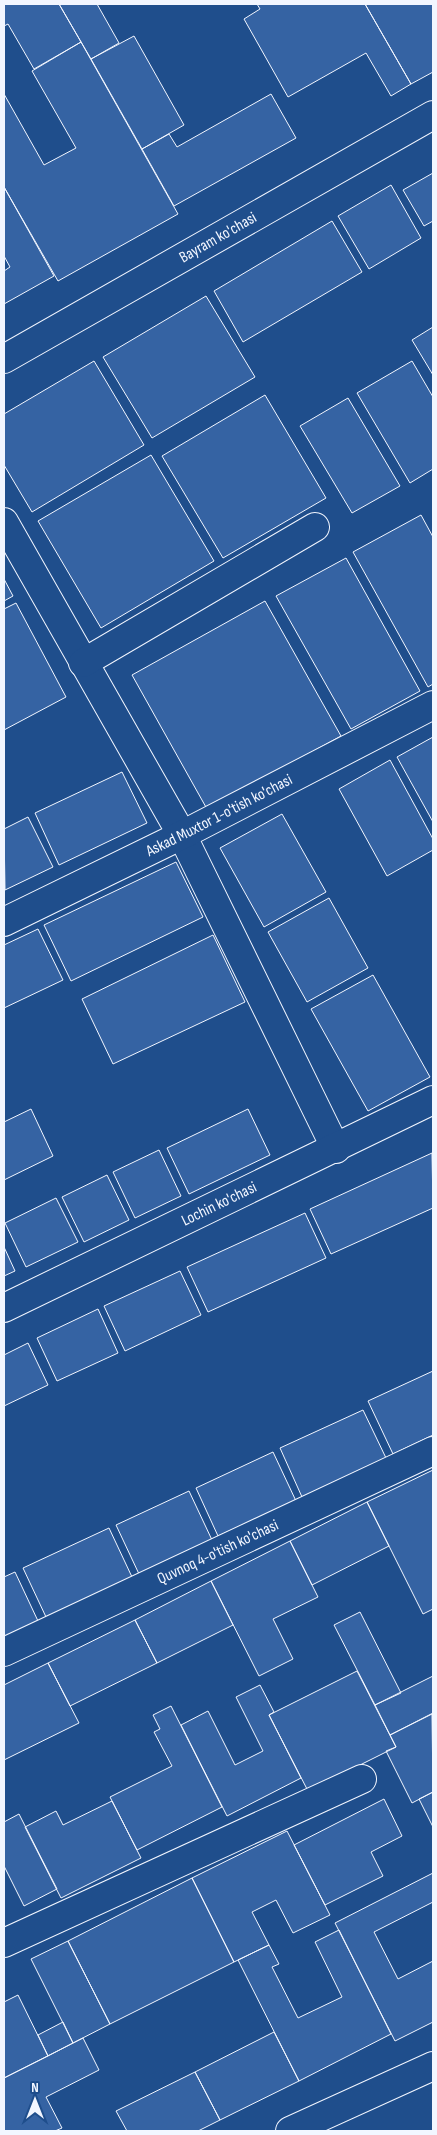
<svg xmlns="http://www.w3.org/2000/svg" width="437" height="2135" font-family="'Sofia Sans Condensed',sans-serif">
	<rect width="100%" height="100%" fill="#1f4e8c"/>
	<path fill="#3563a3" stroke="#f2f6ff" d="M4 4H59L81 42 34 69 8 24 4 26Z
		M59 4H97L119 43 91 59Z
		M257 4H365L411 84 391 96 366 53 288 97 244 19 260 9Z
		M365 4H433V72L411 84Z
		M134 36 184 125 142 149 91 59Z
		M81 42 178 214 58 281 4 187V94L44 165 76 148 32 71Z
		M271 94 296 138 174 206 142 149 169 134 177 147Z
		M433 173V221L424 226 403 190Z
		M391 185 421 238 369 269 338 216Z
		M4 187 54 276 4 304V271L10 267 4 256Z
		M332 221 362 272 243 342 214 291Z
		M206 296 255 377 152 438 103 357Z
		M433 327V375L412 340Z
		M94 361 144 445 32 512 4 465V414Z
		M412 361 433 397V469L410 483 357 393Z
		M265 395 326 498 223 558 162 456Z
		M348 398 400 486 352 513 300 426Z
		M151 455 214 561 101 628 38 521Z
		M421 515 433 537V684L428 687 353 552Z
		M346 558 420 691 351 729 276 596Z
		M4 579 13 596 4 601Z
		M265 601 341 736 207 809 132 675Z
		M16 603 66 697 4 730V609Z
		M433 737V822L397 757Z
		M390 760 433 839V850L387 876 339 789Z
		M122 772 147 823 59 865 35 813Z
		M282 814 326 892 264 927 220 848Z
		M28 817 53 867 5 890 4 829Z
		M176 862 203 917 71 981 44 925Z
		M329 898 368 968 307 1002 268 932Z
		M38 929 63 980 4 1008V945Z
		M213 935 245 1002 113 1064 82 999Z
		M373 975 430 1077 368 1111 311 1009Z
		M31 1109 53 1156 4 1180V1122Z
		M248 1109 270 1155 189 1194 167 1148Z
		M159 1150 181 1196 135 1218 113 1172Z
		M432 1153 433 1208 331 1254 310 1209Z
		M107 1175 129 1220 84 1242 62 1197Z
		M56 1198 78 1242 26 1267 5 1223Z
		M305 1213 326 1258 208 1312 187 1267Z
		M4 1247 15 1271 4 1276Z
		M180 1271 201 1315 125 1351 104 1306Z
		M98 1309 118 1353 57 1381 37 1338Z
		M28 1343 48 1385 4 1406V1355Z
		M433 1371V1435L393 1454 368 1401Z
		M363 1410 386 1458 302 1497 280 1448Z
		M273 1452 296 1501 218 1536 196 1488Z
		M433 1470V1609L423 1614 367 1502Z
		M189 1491 212 1540 139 1574 116 1525Z
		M367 1502 389 1546 312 1585 290 1541Z
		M109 1528 132 1577 46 1617 23 1568Z
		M290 1541 318 1597 273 1619 293 1659 259 1676 211 1581Z
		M15 1572 38 1621 4 1637V1577Z
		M211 1581 233 1625 157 1663 135 1620Z
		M360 1612 401 1693 375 1705 334 1625Z
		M135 1620 157 1663 70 1706 48 1663Z
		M48 1663 79 1723 4 1760V1685Z
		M357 1671 396 1747 308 1791 269 1715Z
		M433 1676V1713L390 1735 375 1705Z
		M260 1685 274 1712 269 1715 301 1778 227 1816 181 1725 208 1711 235 1765 263 1751 236 1697Z
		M171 1706 222 1807 137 1850 110 1797 172 1766 154 1732 160 1729 153 1715Z
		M432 1714 433 1792 412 1803 386 1751 396 1747 390 1735Z
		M433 1792V1827L419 1799Z
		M384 1799 402 1836 371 1852 383 1876 325 1905 294 1845Z
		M112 1801 141 1858 61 1898 25 1827 56 1811 63 1825Z
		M19 1814 57 1889 24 1906 4 1866V1822Z
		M287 1831 330 1915 293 1933 276 1900 252 1912 269 1945 234 1962 192 1878Z
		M433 1873V1902L374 1932 398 1979 433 1961V2022L395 2041 335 1923Z
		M192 1878 234 1962 110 2024 68 1941Z
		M339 1930 391 2034 299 2081 238 1960 269 1945 279 1964 272 1967 298 2018 342 1997 315 1942Z
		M68 1941 110 2024 73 2043 31 1959Z
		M18 1995 48 2056 4 2078V2002Z
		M63 2022 73 2043 48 2056 38 2035Z
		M274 2032 299 2081 220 2120 195 2072Z
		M83 2038 99 2070 46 2097 62 2128 55 2131H4V2078Z
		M195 2072 220 2120 198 2131H127L116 2111Z"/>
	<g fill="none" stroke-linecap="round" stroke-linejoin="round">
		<defs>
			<g id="minor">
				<path id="s1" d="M4 359 433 115"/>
				<path d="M4 522 182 835 336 1149"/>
				<path d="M83 663 315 527"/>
				<path id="s2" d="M4 922 182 835 433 705"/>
				<path id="s3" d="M4 1308 433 1100"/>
				<path id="s4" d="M4 1652 433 1451"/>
				<path d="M4 1943 362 1779"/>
				<path d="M290 2131 433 2066"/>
			</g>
		</defs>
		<use href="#minor" stroke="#f2f6ff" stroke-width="30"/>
		<use href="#minor" stroke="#1f4e8c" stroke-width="28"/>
	</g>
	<g text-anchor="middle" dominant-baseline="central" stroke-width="4" stroke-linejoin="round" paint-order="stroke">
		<g font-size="16" fill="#f2f6ff" stroke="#1f4e8c">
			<text stroke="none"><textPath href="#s1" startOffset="246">Bayram ko'chasi</textPath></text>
			<text stroke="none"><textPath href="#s2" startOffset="240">Askad Muxtor 1-o'tish ko'chasi</textPath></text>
			<text stroke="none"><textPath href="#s3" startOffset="239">Lochin ko'chasi</textPath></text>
			<text stroke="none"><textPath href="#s4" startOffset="236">Quvnoq 4-o'tish ko'chasi</textPath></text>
		</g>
	</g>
	<rect width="437" height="2135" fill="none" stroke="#f2f6ff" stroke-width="10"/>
	<g transform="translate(35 2100)" stroke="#1f4e8c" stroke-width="4" paint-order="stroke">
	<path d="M0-4L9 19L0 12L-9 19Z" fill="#f2f6ff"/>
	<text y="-8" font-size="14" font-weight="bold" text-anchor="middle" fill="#f2f6ff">N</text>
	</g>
</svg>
